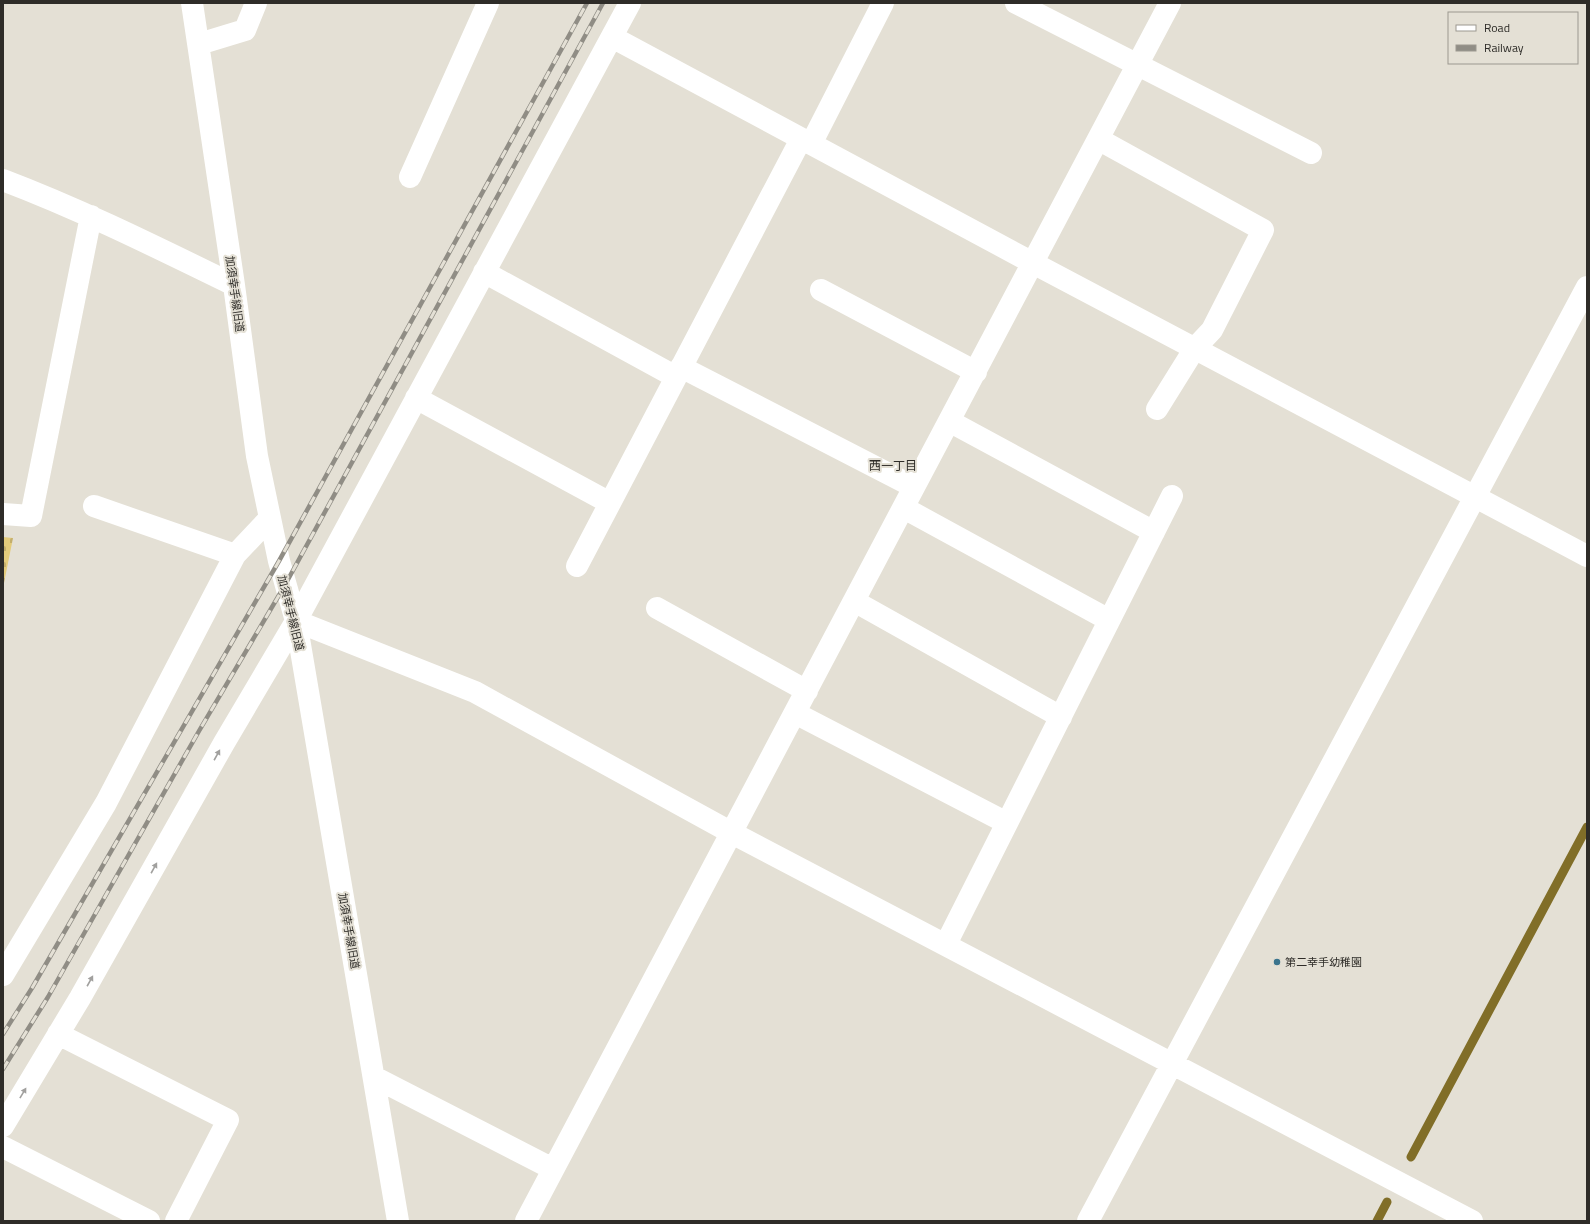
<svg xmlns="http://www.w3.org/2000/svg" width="1590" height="1224" font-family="'Titillium Web','Noto Sans JP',sans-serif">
	<defs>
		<pattern id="cemetery-stones" width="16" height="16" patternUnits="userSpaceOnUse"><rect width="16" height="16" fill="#e4cc7c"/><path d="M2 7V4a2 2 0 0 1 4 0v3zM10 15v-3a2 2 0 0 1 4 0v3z" fill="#c4af6b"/></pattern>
	</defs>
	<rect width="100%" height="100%" fill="#e4e0d5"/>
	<path fill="url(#cemetery-stones)" d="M3 537 13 538 3 588Z"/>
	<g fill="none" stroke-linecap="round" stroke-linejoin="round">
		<path stroke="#816e28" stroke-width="9" d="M1411 1157 1587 827
			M1377 1221 1387 1202"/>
		<path stroke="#fff" stroke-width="22" d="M192 3 234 285 257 456 279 561 296 621 398 1221
			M1016 3 1311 153
			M612 37 1033 263 1587 556
			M199 44 245 30 256 3
			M1098 139 1263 230 1212 330 1195 348 1157 409
			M811 144 883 3
			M410 177 488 3
			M3 180C82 210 158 248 234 285
			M484 272 676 377
			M821 290 976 372
			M681 367 914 487
			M416 398 610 503
			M949 421 1154 532
			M94 506 235 555 269 519
			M904 508 1109 620
			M3 514 31 516 91 216
			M577 566 801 139
			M854 601 1061 717
			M657 608 807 691
			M296 621 475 692 732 833 1472 1221
			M795 713 1007 823
			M946 944 1172 496
			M3 975 106 803 235 555
			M58 1034 228 1120 176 1221
			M374 1077 553 1169
			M3 1126 80 998 224 743 296 621 630 3
			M3 1147 149 1221
			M526 1221 1170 3
			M1088 1221 1587 287"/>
		<defs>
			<path id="rail" d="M3 1034 32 988 279 561 587 3
				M3 1069 48 997 199 731 285 585 603 3"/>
		</defs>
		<use href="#rail" stroke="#908d85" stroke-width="4.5"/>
		<use href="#rail" stroke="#e4e0d5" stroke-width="3" stroke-dasharray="9" stroke-linecap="butt"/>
	</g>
	<defs><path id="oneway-solid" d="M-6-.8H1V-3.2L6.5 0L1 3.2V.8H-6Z"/></defs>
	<g fill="#a1a09e">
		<use href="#oneway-solid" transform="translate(217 755) rotate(-61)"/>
		<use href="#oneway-solid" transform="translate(154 868) rotate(-61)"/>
		<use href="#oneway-solid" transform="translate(90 981) rotate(-61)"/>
		<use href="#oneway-solid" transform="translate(23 1093) rotate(-59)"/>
	</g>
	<circle fill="#3a748d" stroke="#e4e0d5" stroke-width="1.5" cx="1277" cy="962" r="4"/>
	<g text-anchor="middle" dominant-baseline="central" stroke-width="4" stroke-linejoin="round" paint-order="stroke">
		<g font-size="11" fill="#2e2c28" stroke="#e4e0d5">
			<text transform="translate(235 294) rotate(82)">加須幸手線旧道</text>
			<text transform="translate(291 613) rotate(76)">加須幸手線旧道</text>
			<text transform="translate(349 931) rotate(80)">加須幸手線旧道</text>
		</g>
		<g font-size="11" fill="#2e2c28" stroke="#e4e0d5" text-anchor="start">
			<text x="1285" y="962">第二幸手幼稚園</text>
		</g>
		<g font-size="12" fill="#2e2c28" stroke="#e4e0d5">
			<text x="893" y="465">西一丁目</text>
		</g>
	</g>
	<rect width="1590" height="1224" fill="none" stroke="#2e2c28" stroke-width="8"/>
	<rect x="1448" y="12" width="130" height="52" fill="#e4e0d5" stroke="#9b9890"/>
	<rect x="1456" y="25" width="20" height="6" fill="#ffffff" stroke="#9b9890"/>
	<text x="1484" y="32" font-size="12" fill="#2e2c28">Road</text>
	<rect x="1456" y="45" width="20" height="6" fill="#908d85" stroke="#9b9890"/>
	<text x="1484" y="52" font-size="12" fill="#2e2c28">Railway</text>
</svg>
